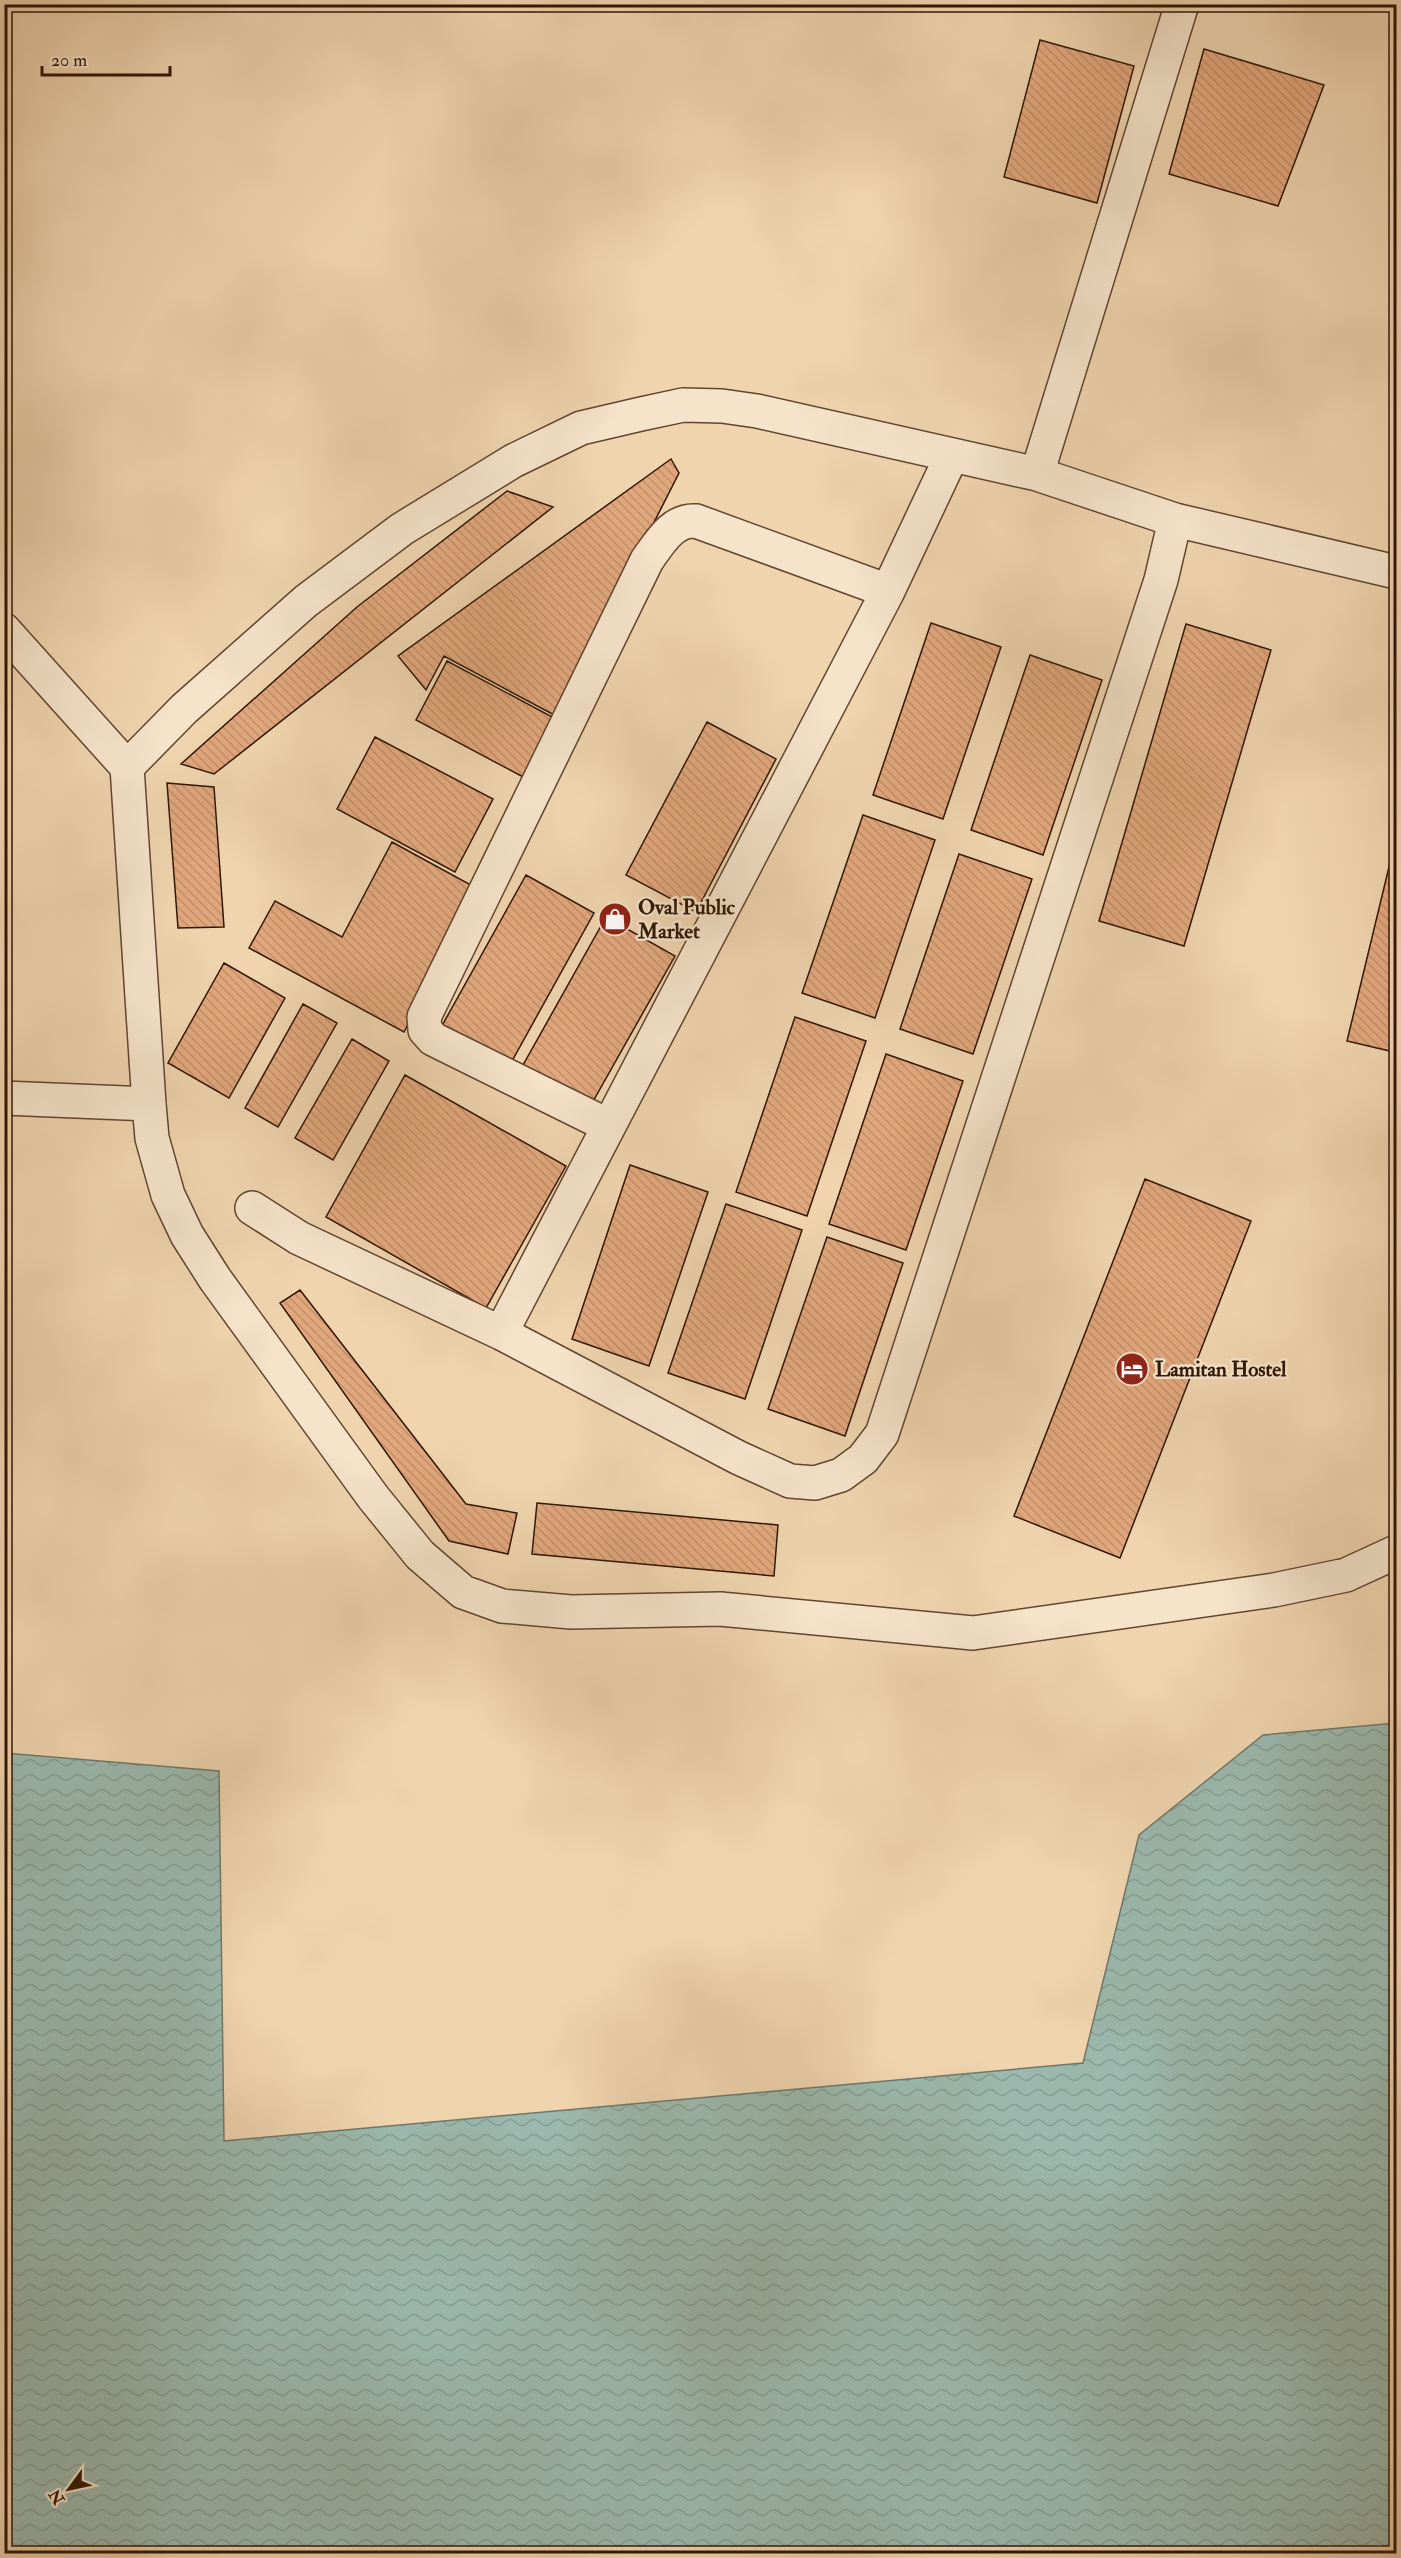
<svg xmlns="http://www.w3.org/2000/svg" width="1401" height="2558" font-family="'IM FELL Double Pica',serif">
	<defs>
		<pattern id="water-waves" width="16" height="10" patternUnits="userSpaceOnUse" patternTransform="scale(1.5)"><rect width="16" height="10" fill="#9ab8ad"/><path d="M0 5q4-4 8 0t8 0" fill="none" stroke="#859d93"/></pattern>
		<pattern id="building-back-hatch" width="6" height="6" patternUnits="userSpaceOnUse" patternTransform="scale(1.5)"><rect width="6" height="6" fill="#e1a77c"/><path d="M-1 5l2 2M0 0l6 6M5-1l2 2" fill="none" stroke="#c18f6a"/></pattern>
	</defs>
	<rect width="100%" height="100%" fill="#efd4ae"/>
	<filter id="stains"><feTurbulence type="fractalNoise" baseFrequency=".00333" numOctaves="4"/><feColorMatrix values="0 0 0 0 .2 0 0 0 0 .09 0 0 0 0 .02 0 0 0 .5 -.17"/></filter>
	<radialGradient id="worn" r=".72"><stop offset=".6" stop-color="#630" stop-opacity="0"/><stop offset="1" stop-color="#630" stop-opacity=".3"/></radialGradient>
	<path fill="url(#water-waves)" stroke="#70776a" stroke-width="1.5" d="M1396 1723V2553H5V1753L219 1771 224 2141 1083 2063 1139 1835 1263 1735Z"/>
	<path fill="url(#building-back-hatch)" stroke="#301505" stroke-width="1.5" d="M1040 40 1134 66 1097 203 1004 177Z
		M1204 49 1324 85 1278 206 1169 174Z
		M671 459 679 473 556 716 444 656 426 690 398 656Z
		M507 491 553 507 214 774 181 764 357 607Z
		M931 623 1001 647 943 819 873 795Z
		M1186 624 1271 650 1184 946 1099 921Z
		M1030 655 1102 680 1043 855 971 830Z
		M447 661 556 719 525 778 416 720Z
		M707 722 776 759 696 912 626 875Z
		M375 737 493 799 455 872 337 809Z
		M167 783 214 787 224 927 178 928Z
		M863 815 935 840 875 1018 802 993Z
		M1396 838V1042L1394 1052 1347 1041Z
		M392 842 480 890 404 1032 249 948 275 901 342 937Z
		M959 854 1032 879 973 1054 900 1029Z
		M526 875 594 913 507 1070 439 1031Z
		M606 917 675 956 587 1112 518 1074Z
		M224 963 285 998 229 1098 168 1063Z
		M303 1004 337 1023 278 1127 245 1108Z
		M795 1017 866 1041 807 1216 736 1192Z
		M352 1039 389 1061 333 1160 295 1138Z
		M886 1054 963 1081 906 1250 829 1224Z
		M405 1075 566 1166 486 1308 326 1217Z
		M630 1165 708 1192 649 1366 572 1339Z
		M1145 1179 1251 1221 1120 1558 1014 1516Z
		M726 1204 802 1230 745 1399 668 1373Z
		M827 1237 903 1263 845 1436 768 1409Z
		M300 1290 466 1504 517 1513 508 1554 449 1541 280 1303Z
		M537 1503 778 1525 774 1576 532 1554Z"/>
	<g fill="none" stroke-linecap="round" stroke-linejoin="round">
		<defs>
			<path id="minor" d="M1037 474 1182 4
				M4 630 127 767 149 1104 152 1138 168 1195 187 1235 215 1279 373 1497 420 1555 463 1592 502 1606 571 1612 720 1609 973 1633 1274 1590 1346 1575 1396 1552
				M127 767 184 709 306 601 402 529 513 461 581 428 641 414 683 405 722 406 757 411 1037 474 1175 520 1396 572
				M4 1098 149 1104
				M609 1126 433 1039 425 1030 424 1017 647 560C659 544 672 519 696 521L888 591
				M252 1208 299 1238 501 1333 739 1458 790 1481 815 1483 841 1475 863 1459 882 1434 1161 580 1175 520
				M501 1333 888 591 952 455"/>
		</defs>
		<use href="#minor" stroke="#60452f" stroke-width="36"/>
		<use href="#minor" stroke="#f5e3ca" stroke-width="33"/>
	</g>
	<defs>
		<symbol id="shop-disc" viewBox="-11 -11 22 22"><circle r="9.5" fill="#8f2418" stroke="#f5e3ca"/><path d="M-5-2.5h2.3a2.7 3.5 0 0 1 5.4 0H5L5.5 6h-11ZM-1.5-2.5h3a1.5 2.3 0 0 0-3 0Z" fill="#fff"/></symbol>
		<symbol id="hotel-disc" viewBox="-11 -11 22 22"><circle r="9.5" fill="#8f2418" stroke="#f5e3ca"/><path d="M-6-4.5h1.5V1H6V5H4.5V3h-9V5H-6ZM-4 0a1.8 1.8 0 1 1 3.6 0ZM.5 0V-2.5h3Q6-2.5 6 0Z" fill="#fff"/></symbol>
	</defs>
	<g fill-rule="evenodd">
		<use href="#shop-disc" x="596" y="900" width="38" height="38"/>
		<use href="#hotel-disc" x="1113" y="1350" width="38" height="38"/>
	</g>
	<g text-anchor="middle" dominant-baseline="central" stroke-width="5" stroke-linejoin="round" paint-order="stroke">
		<g font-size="21" font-weight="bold" fill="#301505" stroke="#f5e3ca" text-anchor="start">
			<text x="638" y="907">Oval Public<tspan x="638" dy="24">Market</tspan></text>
			<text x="1155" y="1369">Lamitan Hostel</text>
		</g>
	</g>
	<rect width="1401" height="2558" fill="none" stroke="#efd4ae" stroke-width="24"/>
	<rect x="6" y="6" width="1389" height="2546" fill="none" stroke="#301505" stroke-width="3"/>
	<rect x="12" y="12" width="1377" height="2534" fill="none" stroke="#301505" stroke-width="1.5"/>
	<g transform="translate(69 2489) rotate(237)" stroke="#f5e3ca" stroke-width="4.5" paint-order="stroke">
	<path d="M0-4.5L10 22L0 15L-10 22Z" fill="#301505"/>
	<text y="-9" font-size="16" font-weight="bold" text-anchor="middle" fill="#301505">N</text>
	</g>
	<path d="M42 66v9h128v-9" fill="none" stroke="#301505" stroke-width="3"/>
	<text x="51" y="66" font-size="18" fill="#301505" stroke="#f5e3ca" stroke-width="4.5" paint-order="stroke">20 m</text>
	<rect width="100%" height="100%" filter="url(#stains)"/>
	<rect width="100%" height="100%" fill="url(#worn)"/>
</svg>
